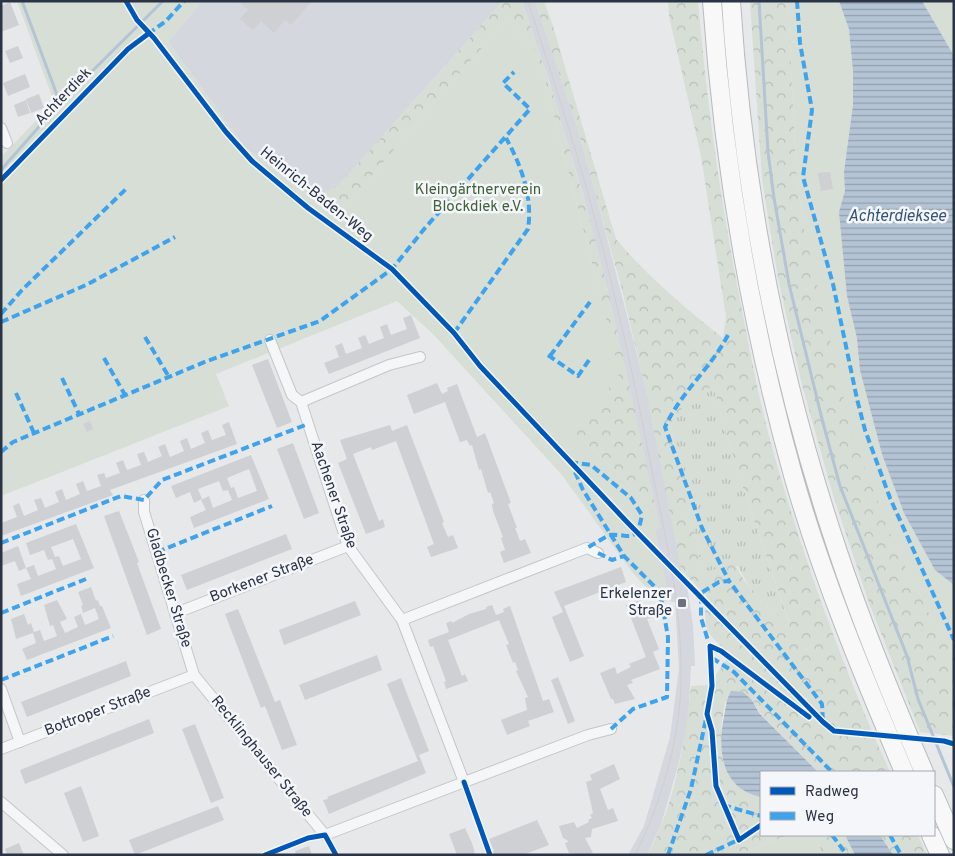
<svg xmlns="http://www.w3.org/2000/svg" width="955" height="856" font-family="Overpass,sans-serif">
	<defs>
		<pattern id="grass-tufts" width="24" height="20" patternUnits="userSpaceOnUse" patternTransform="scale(1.25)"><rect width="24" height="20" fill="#d6ded6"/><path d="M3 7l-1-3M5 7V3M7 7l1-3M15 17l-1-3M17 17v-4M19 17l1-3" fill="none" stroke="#b8bfb9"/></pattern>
		<pattern id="forest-crowns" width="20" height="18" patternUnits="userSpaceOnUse" patternTransform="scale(1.25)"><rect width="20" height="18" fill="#d6ded6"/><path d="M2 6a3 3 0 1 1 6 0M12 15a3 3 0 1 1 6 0" fill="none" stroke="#b8bfb9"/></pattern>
		<pattern id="water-rules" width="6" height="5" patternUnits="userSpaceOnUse" patternTransform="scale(1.25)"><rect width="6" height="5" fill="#b4c4d5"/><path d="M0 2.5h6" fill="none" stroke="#93a0af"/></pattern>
	</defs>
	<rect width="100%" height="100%" fill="#e6e8ea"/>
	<path fill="#d4d7dd" d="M202 1H503L339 185 325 193 312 190 281 174 245 147 168 42Z
		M522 1H535L578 130 597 199 646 390 677 541 683 585 687 586 693 625 695 666H691L688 721 678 766 661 825 647 855H628L644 826 670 737 679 668 675 602 669 601 655 529 660 528 607 288 583 194 549 81Z"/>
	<path fill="url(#grass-tufts)" d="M713 386 738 473 790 626C770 609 749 591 738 566L702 572 695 533 686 522 693 498 682 485 686 475 676 458 671 423 693 392 700 393Z"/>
	<path fill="url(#forest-crowns)" fill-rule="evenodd" d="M503 1H522C544 65 564 128 582 192 612 296 633 403 656 509L575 433 599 291 544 77 535 51 506 20 345 207 325 193 339 185Z
		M535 1H544L552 23 616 239C647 276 685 308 723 338L726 317 701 156 669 16 668 1H698C707 107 722 211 743 315 751 357 759 399 770 440 801 553 842 666 890 772H818L759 712 752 699 725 702 721 728 752 795 761 797V835H789L737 855H647C674 809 686 738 691 686L709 685 731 653C704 635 704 627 706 595L681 570 646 391 621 286 578 130ZM713 386 738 473 790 625 767 606 744 580 732 560 721 568 702 572 695 533 686 522 693 498 682 485 686 475 676 458 671 423 693 393H700Z
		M750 1H788L796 169 803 224 895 546 934 623 954 655V736L920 732 869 603 833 495 802 385 778 278 762 179Z
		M815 835H845L855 855H823Z
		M880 835H918L927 855H893Z"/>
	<path fill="#d6ded6" d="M17 1H202L168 42 245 147 281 174 312 190 325 193 345 207 506 20 535 51 544 77 620 373 576 434 656 509 660 528 655 529 669 601 660 602 632 572 562 475 433 334 397 301 216 374 229 406 1 496V157L54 102Z
		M788 1H954V655L934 623 895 546 852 434 803 224 796 169Z
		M790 835H815L823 855H737Z"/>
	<path fill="url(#water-rules)" d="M839 1H922L954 56V585L935 570 904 513 882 454 860 370 857 338 847 296 839 212 845 191 844 172 853 105V71L849 29Z
		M731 691 743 692 752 700 759 713 818 772H761V797C722 789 717 751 724 717 726 707 726 700 731 691Z
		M845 835H880L893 855H855Z"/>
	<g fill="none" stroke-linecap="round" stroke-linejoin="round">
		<path stroke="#b4c4d5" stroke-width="3" d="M22 1 60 103
			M759 1 768 152 774 198 789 284 822 419 840 486 907 656 918 699 954 787
			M1 170 60 103 163 1"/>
	</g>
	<path fill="#ced0d3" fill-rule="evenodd" d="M238 1H312L291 25 285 20 274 33 261 21 253 30 249 27 240 19 248 10Z
		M10 2 19 25 1 32V6Z
		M18 46 23 58 10 63 5 51Z
		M25 74 30 87 8 96 3 83Z
		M39 94 44 108 31 113 26 99Z
		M26 100 30 113 18 117 14 105Z
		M830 172 833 189 821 191 818 173Z
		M411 315 420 338 329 374 324 363 339 357 335 346 342 343 346 354 362 348 358 338 365 335 369 344 384 338 380 327 387 324 391 335 407 329 403 318Z
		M268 359 292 422 277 428 252 365Z
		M437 383 442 394 448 391 447 388 457 384 477 437 485 433 511 503 508 504 517 528H515L520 541 525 539 531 553 504 563 500 552 505 550 501 538 503 537 493 511 492 504 494 503 490 492 488 493 481 469 479 470 472 445 470 446 467 440 460 442 445 402 414 414 407 395Z
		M90 421 93 429 87 432 83 424Z
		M229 422 237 444 110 490 113 495 1 536V523L17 517 13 506 19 503 24 516 38 510 34 500 41 498 45 508 59 502 55 492 62 489 66 500 80 494 76 484 83 481 87 491 101 486 97 475 104 473 106 478 120 473 116 463 123 460 127 470 141 465 137 454 144 452 148 462 162 456 158 447 165 444 170 457 184 451 180 441 187 438 191 449 205 443 201 433 208 430 212 440 226 435 222 425Z
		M390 425 392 431 407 425 444 522 442 523 448 537 453 535 458 548 431 557 427 547 434 544 396 441 372 450 371 447 353 454 379 521 383 519 385 527 366 534 338 463 347 459 340 440Z
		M293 443 319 513 304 519 277 449Z
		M251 455 269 499 194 528 190 517 206 510 201 500 209 496 213 508 232 500 228 490 223 491 219 481 198 489 202 499 194 503 190 492 176 498 171 486ZM249 469 257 491 238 498 234 487 231 488 227 478Z
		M119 511 139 562 137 563 161 629 147 635 104 516Z
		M76 524 94 568 21 596 17 584 31 579 26 568 34 565 38 576 56 569 52 559 48 560 44 550 30 555 26 543ZM73 539 81 559 63 566 59 556 55 557 51 547Z
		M286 534 292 549 187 590 181 575Z
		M18 546 26 568 19 571 15 561 1 566V553Z
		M621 567 626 582 564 606 584 656 570 662 552 617 563 612 554 592Z
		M91 587 96 601 98 600 100 606H102L111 628 27 660 22 649 36 643 33 633 16 639 11 619 24 614 28 625 31 623 34 632 40 630 44 641 57 636 53 625 50 626 44 605 57 600 67 619 60 622 65 633 78 627 74 617 81 614 85 625 99 619 95 608 83 613 81 606 83 605 78 592Z
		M640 600 646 615 652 613 654 617 647 619 659 649 653 652 660 669 631 680 633 683 627 685 635 699 615 704 613 699H611L600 673 615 667 617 674 631 667 629 664 646 657 626 605Z
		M355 601 361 615 284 645 279 630Z
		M492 605 496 615 504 612 503 609 510 606 543 701 549 699 554 712 528 721 530 726 507 735 501 720 527 710 525 698 528 697 516 671 518 670 515 662 513 663 506 645 509 644 499 620 448 640 462 676 465 674 468 681 446 689 444 682 446 681 433 646 430 647 428 640 449 632 446 623 452 621V623L469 614 486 609V607Z
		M238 609 275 702 280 700 297 745 282 750 265 706 261 708 225 614Z
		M377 655 382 670 305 700 299 685Z
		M126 661 131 676 27 717 21 702Z
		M558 677 575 721 568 724 551 680Z
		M401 678 429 751 419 755 426 773 329 814 323 800 328 799 327 797 418 761 387 684Z
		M149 719 154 733 25 784 20 770Z
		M195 724 224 798 211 803 182 729Z
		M614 764 620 779 600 789 608 810 613 808 618 821 592 829 591 837 585 838 593 853 588 855 569 853 565 843 568 842 567 840 563 838 559 826 574 822 577 828 589 822 588 820 592 818 590 815 593 813 586 782 592 780 590 775Z
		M81 786 99 836 83 842 64 793Z
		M218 806 224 820 135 855 129 840Z
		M537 820 549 845 523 855H492L491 852 494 851 489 839Z
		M465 828 472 843 475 854 473 855H457L449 834Z
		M19 843 24 855H7L5 849Z
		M309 846 312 855H296L295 851Z"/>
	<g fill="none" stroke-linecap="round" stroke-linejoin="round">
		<defs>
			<path id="minor" d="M1 128 7 143
				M270 340 292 395 301 402 348 546 402 620 464 782
				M301 402 389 365 420 357
				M144 500V512L194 675 325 835 588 735 611 729
				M176 613 348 546
				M402 620 587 548 598 553
				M1 689 20 742
				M1 749 194 675
				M1 802 63 855"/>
			<path id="motorway" d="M712 1C723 161 750 321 793 475 822 577 863 675 904 772
				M731 1C743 188 778 374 838 552 863 627 893 700 924 772
				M934 795 954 840
				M931 835 940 855"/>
		</defs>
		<use href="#minor" stroke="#c4c6c8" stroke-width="12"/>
		<use href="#motorway" stroke="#b8bbbf" stroke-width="20"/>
		<use href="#minor" stroke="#f5f6f7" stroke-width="10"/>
		<use href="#motorway" stroke="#f8f8f8" stroke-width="18"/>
		<path stroke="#cecfd2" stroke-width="1" d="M528 1C550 70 573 138 592 208 616 295 635 383 652 471 666 539 682 607 681 676 681 737 662 801 635 855"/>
		<path stroke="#3ea3ec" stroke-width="4" stroke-dasharray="8 4" stroke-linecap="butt" d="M797 1 800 43 812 110 803 177 833 284 857 399 865 430 890 498 954 640
			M148 34 166 21 184 1
			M1 314 22 290 127 188
			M1 322 86 285 175 237
			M454 333 528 229C533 197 521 165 506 138
			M728 335C711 368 681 392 665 427L702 528 729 581
			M145 337 169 377
			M548 355 578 376 589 360
			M550 356 590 302
			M104 358 125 395
			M62 378 79 414
			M16 393 34 433
			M1 452 13 442 207 361 320 321 392 269 425 228 530 109 503 83 514 72
			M570 462 591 465 631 498 642 515C636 546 629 533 609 535L587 548
			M575 472 583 490 624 556 660 592 668 637 667 697 633 709 611 729
			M1 543 121 496 144 500 162 480 308 424
			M157 552 272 506
			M598 553 612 560 624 556
			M1 613 86 579
			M711 650 701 618V593L719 582 729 581 822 704 823 722
			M712 658 734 672 832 772
			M1 680 113 636
			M723 805 761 816
			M832 835 847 855
			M890 835 901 855
			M668 855 691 789 706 719
			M706 855 742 838"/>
		<defs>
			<path id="cycleway" d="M126 1 137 20 154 38 226 132 252 161 308 208 392 269 454 333 480 366 627 522 823 722 834 731 944 741 954 744
				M1 180 128 49 148 34
				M464 782 490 855
				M761 825 739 840 716 786 712 731 707 714 712 686 710 646 721 651 809 717
				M265 855 308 838 325 835 336 855"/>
		</defs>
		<use href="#cycleway" stroke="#f4f6f9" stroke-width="8"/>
		<use href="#cycleway" stroke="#0057b8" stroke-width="5"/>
	</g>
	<rect fill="#6c737f" stroke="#f4f6f9" stroke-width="2" x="677" y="598" width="10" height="10" rx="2.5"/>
	<g text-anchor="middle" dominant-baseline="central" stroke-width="5" stroke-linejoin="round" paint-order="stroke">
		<g font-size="15" fill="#2b3445" stroke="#f4f6f9">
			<text transform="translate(64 97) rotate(-46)">Achterdiek</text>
			<text transform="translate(316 195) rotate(39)">Heinrich-Baden-Weg</text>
			<text transform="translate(333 495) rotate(71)">Aachener Straße</text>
			<text transform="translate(262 579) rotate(-21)">Borkener Straße</text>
			<text transform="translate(168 588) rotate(73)">Gladbecker Straße</text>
			<text transform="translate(98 712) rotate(-21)">Bottroper Straße</text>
			<text transform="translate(261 757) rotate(51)">Recklinghauser Straße</text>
		</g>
		<g font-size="15" fill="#3f6138" stroke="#f4f6f9">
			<text x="478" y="190">Kleingärtnerverein<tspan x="478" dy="17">Blockdiek e.V.</tspan></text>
		</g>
		<g font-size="15" fill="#2b3445" stroke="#f4f6f9" text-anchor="end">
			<text x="672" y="594">Erkelenzer<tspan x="672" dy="17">Straße</tspan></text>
		</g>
		<g font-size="16" font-style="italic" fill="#34527a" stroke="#f4f6f9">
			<text x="897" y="217">Achterdieksee</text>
		</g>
	</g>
	<rect width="955" height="856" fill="none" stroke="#2b3445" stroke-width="5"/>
	<rect x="760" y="771" width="175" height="65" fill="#f4f6f9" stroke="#a4a8b1"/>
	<rect x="770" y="787" width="25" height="8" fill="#0057b8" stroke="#a4a8b1"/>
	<text x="805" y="796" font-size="15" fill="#2b3445">Radweg</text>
	<rect x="770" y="812" width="25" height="8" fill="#3ea3ec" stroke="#a4a8b1"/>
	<text x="805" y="821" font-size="15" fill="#2b3445">Weg</text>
</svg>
